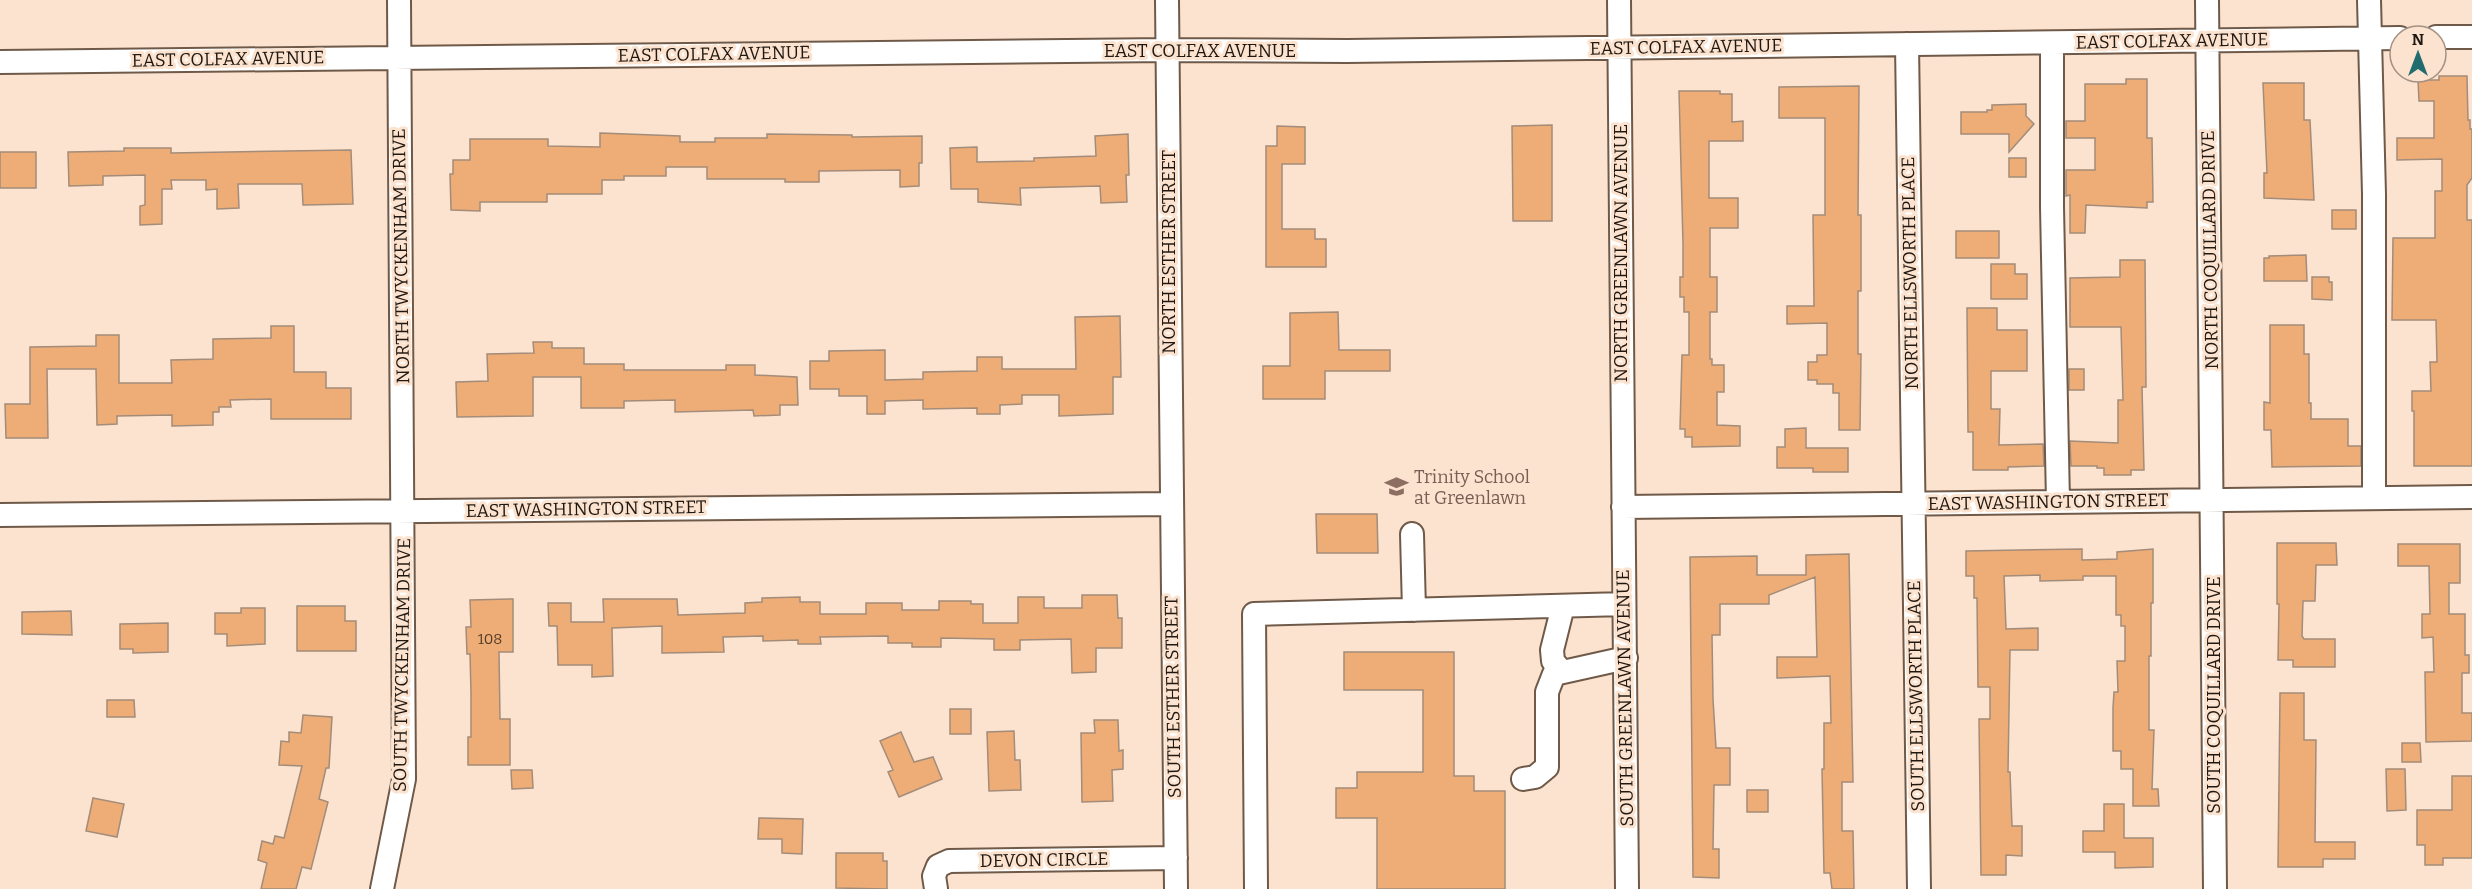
<svg xmlns="http://www.w3.org/2000/svg" width="2472" height="889" font-family="Bitter,serif">
	<rect width="100%" height="100%" fill="#fce3cf"/>
	<path fill="#eead76" stroke="#a38c7a" stroke-width="1.5" d="M2439 76H2467L2468 120H2470V129H2472V178L2467 185V220H2472V466H2414V411H2412V391H2431L2430 362H2437L2436 320H2392L2393 238H2435V191H2442V159L2397 160V138H2434V101H2419L2418 80H2439Z
		M2126 79H2147V138H2152L2153 202H2147V208L2086 205 2085 233H2070V195L2066 196V170H2095V138H2066V121H2085V84H2126Z
		M2263 83H2304V120H2310L2314 200 2264 198V173H2267Z
		M1859 86 1858 215H1861V291H1858V354H1861L1860 430H1839V393H1833V384H1817V380H1808V362H1817V355H1827V323L1787 324V306H1814L1813 215H1825V118H1779V87Z
		M1679 91H1720V94H1732V122L1743 121V141H1709V198H1738V228H1710V277H1717V312H1710V359H1712V365H1724V392H1717V425L1740 426V446L1692 447V437H1685V429H1680L1682 355H1689V312H1684V297H1680V277H1683V244Z
		M2026 104V116L2034 124 2009 152V134H1961V112H1987V110H1992V105Z
		M1552 125V221H1513L1512 126Z
		M1277 126 1305 127V164H1282V229H1315V239H1326V267H1266V146H1277Z
		M600 133 680 136V142H715V138H767V134L852 135V137L922 136V163H919V186L900 187V170L819 171V182H785V179H707V167H666V176H624V180H602V194H547V202H480V211L451 210 450 174H453V160H470V139H548V146L600 147Z
		M1128 134 1129 175H1126L1127 202 1101 203 1100 186 1020 188 1021 205 978 202V189H951L950 148 977 147V162L1034 161V158L1096 156 1095 136Z
		M124 148H171V153L351 150 353 204 303 205 302 184H238L239 208 217 209V189L206 190V180H171L172 189H162V224L140 225V206L145 205V175L103 176V185L69 186 68 152 124 151Z
		M0 152H36V188H0Z
		M2009 158H2026V177H2009Z
		M2332 210H2356V229H2332Z
		M1956 231H1999V258H1956Z
		M2306 255 2307 281H2264V258H2269V256Z
		M2120 260H2145L2146 387H2142L2144 470H2131V475H2104V468H2097V466H2071L2070 441 2118 443V400H2123L2121 327H2070V278L2120 277Z
		M1991 264H2015V274H2027V299H1991Z
		M2312 277H2329V282H2332V300L2312 299Z
		M1967 308H1997V330H2027V371H1991V409H2000L1999 445 2043 444 2044 466 2008 467V470H1973V432H1968Z
		M1338 312 1339 350H1390V371H1325V399H1263V366H1290V313Z
		M1120 316 1121 377H1113V414L1059 416V395H1022V404L1000 405V414H977V408L923 409V400L885 401V414H867V396H839V389H810V361H829V351L885 350V380L923 379V372L977 371V357H1002V369H1076L1075 317Z
		M2270 325H2304V354H2309V403H2311V419H2348V446H2361V466L2272 467 2271 430H2264V402L2270 403Z
		M271 326H294V372H326V388H351V419H271V399L230 400 231 407H219V412H213V425L172 426V415L117 416V424L97 425 96 369H47L48 438H6L5 404H30V347L96 346V335H119V383H172L171 360 213 359V339L271 338Z
		M533 342H552V348H584V364H624V370H726V365H755V375L797 377 798 405H780V415L754 416 753 410 675 412V400L624 401V408H581V377H533V416L457 417 456 382 488 381 487 354 534 353Z
		M2069 369H2084V390H2069Z
		M1806 428V448H1848V472H1813V468H1777V447H1785V429Z
		M1316 514H1377L1378 553H1317Z
		M2277 543H2336L2337 565H2316L2315 601H2303L2302 636 2304 639H2335V667H2293V660H2278L2279 604H2277Z
		M2398 544H2460V583H2449V614H2465V655H2469V673H2462V713H2472V741L2426 742 2425 672H2434L2433 637 2422 638V614H2430L2429 566H2398Z
		M2082 549V560L2117 559V552L2153 549V603H2151V656H2149V730H2154L2152 789H2158L2159 806H2133V769H2121V751H2113V708L2114 692H2118L2117 661H2125V626H2121V615H2116V576H2083V580L2040 581V575L2004 576 2006 629 2038 628V650H2010L2008 772H2010L2012 826H2022V856L2006 855V875H1981L1979 719H1990V687H1978L1977 598H1974V576H1966V551Z
		M1849 554 1853 782H1842V831H1853L1854 889H1832L1830 873H1824L1822 769H1824V723H1831L1830 676 1777 678V657H1817L1815 577 1769 595V604H1720V635H1712L1713 699 1716 748H1730V785H1714L1713 849H1719V878L1693 877 1690 557 1757 556V575H1806V555Z
		M1082 595H1117L1118 618H1122V648H1096V672L1072 673 1071 639 1020 640V650H994V639L941 638V647H912V643H888V636L820 637 821 644H798V640L763 641V636L723 637 724 652 662 653V626L612 628 613 676 592 677V665H558L557 626H549L548 603H571V622H604L603 599H677L678 615 745 613V603L762 602V598L800 597V602H820V614H866V603H902V610H939V601H971V604H983V623H1018V597H1044V608H1082Z
		M513 599V652H499L500 719H510V765H468V737H471V693L470 654H467L466 627H471L470 600Z
		M297 606H345V621H356V651H297Z
		M241 608H265V644L227 646V634H215V613H241Z
		M71 611 72 635 22 634V612Z
		M168 623V652L133 653V649H120V624Z
		M1344 652H1454V776H1474V791H1505V889H1377V818H1336V788H1357V772H1423V690H1344Z
		M2280 693H2304V740H2316L2315 842H2355V859H2323V867H2278Z
		M107 700H134L135 717H107Z
		M950 709H971V734H950Z
		M303 715 332 717 329 768H326L319 799 328 802 311 869 302 867 296 889H261L267 863 258 860 262 841 273 844 275 836 284 838 302 766 279 765 281 741 289 742V732L301 733Z
		M1094 720H1118L1119 751 1123 750V769L1112 770 1113 801 1082 802 1081 733H1095Z
		M1014 731 1015 760H1020L1021 790 989 791 987 732Z
		M901 732 914 762 933 757 942 779 899 797 888 772 893 770 880 741Z
		M2402 743H2420L2421 762H2402Z
		M2386 769H2405L2406 810 2387 811Z
		M511 770H532L533 788 512 789Z
		M2452 776H2472V858H2443V865H2425V845H2417V810H2452Z
		M1747 790H1768V812H1747Z
		M93 798 124 804 117 837 86 831Z
		M2104 804H2124V838H2153V867L2115 868V852H2083V831H2104Z
		M759 818 803 819 802 854 782 853V839H758Z
		M836 853H883V861H887V889L836 888Z"/>
	<g fill="none" stroke-linecap="round" stroke-linejoin="round">
		<defs>
			<path id="minor" d="M1167 0 1176 889
				M1619 0 1627 889
				M2207 0 2215 889
				M2369 0 2374 194V497
				M2436 37H2472
				M2052 43V207L2058 502
				M1907 44 1919 889
				M0 62 1168 50 1347 51 2400 38
				M1623 507 2472 497
				M0 515 1171 504
				M1412 534 1414 610
				M1562 672 1553 661 1552 650 1563 606
				M1523 779 1535 777 1547 767V692L1554 674 1626 658
				M382 889 404 779 399 0
				M936 889 934 876 938 866 949 861 1176 858
				M1256 889 1254 614 1624 604"/>
		</defs>
		<use href="#minor" stroke="#6f5a49" stroke-width="26"/>
		<use href="#minor" stroke="#fff" stroke-width="22"/>
	</g>
	<defs>
		<symbol id="school-bare" viewBox="-9 -9 18 18"><path d="M0-5L7-2L0 1L-7-2ZM-4 1L0 2.5L4 1V4Q0 6-4 4Z" fill="#8d6e63" stroke="#fce3cf" stroke-width="2.5" paint-order="stroke"/></symbol>
	</defs>
	<g fill-rule="evenodd">
		<use href="#school-bare" x="1380" y="470" width="33" height="33"/>
	</g>
	<g text-anchor="middle" dominant-baseline="central" stroke-width="6" stroke-linejoin="round" paint-order="stroke">
		<g font-size="15" fill="#543c2a">
			<text x="490" y="639">108</text>
		</g>
		<g font-size="18" fill="#201710" stroke="#fce3cf">
			<text transform="translate(2172 41) rotate(-1)">EAST COLFAX AVENUE</text>
			<text transform="translate(1686 47) rotate(-1)">EAST COLFAX AVENUE</text>
			<text x="1200" y="51">EAST COLFAX AVENUE</text>
			<text transform="translate(714 54) rotate(-1)">EAST COLFAX AVENUE</text>
			<text transform="translate(228 59) rotate(-1)">EAST COLFAX AVENUE</text>
			<text transform="translate(2210 250) rotate(-91)">NORTH COQUILLARD DRIVE</text>
			<text transform="translate(1169 252) rotate(-90)">NORTH ESTHER STREET</text>
			<text transform="translate(1621 253) rotate(-90)">NORTH GREENLAWN AVENUE</text>
			<text transform="translate(401 256) rotate(-91)">NORTH TWYCKENHAM DRIVE</text>
			<text transform="translate(1910 273) rotate(-91)">NORTH ELLSWORTH PLACE</text>
			<text transform="translate(2048 502) rotate(-1)">EAST WASHINGTON STREET</text>
			<text transform="translate(586 509) rotate(-1)">EAST WASHINGTON STREET</text>
			<text transform="translate(402 665) rotate(-89)">SOUTH TWYCKENHAM DRIVE</text>
			<text transform="translate(2214 695) rotate(-90)">SOUTH COQUILLARD DRIVE</text>
			<text transform="translate(1916 696) rotate(-91)">SOUTH ELLSWORTH PLACE</text>
			<text transform="translate(1173 697) rotate(-91)">SOUTH ESTHER STREET</text>
			<text transform="translate(1625 698) rotate(-91)">SOUTH GREENLAWN AVENUE</text>
			<text transform="translate(1044 860) rotate(-1)">DEVON CIRCLE</text>
		</g>
		<g font-size="18" fill="#785e54" stroke="#fce3cf" text-anchor="start">
			<text x="1414" y="477">Trinity School<tspan x="1414" dy="21">at Greenlawn</tspan></text>
		</g>
	</g>
	<g transform="translate(2418 54)"><circle r="28" fill="#fce3cf" stroke="#a49183" stroke-width="1.5"/>
	<path d="M0-4.5L10 22L0 15L-10 22Z" fill="#206c6f"/>
	<text y="-9" font-size="16" font-weight="bold" text-anchor="middle" fill="#201710">N</text>
	</g>
</svg>
